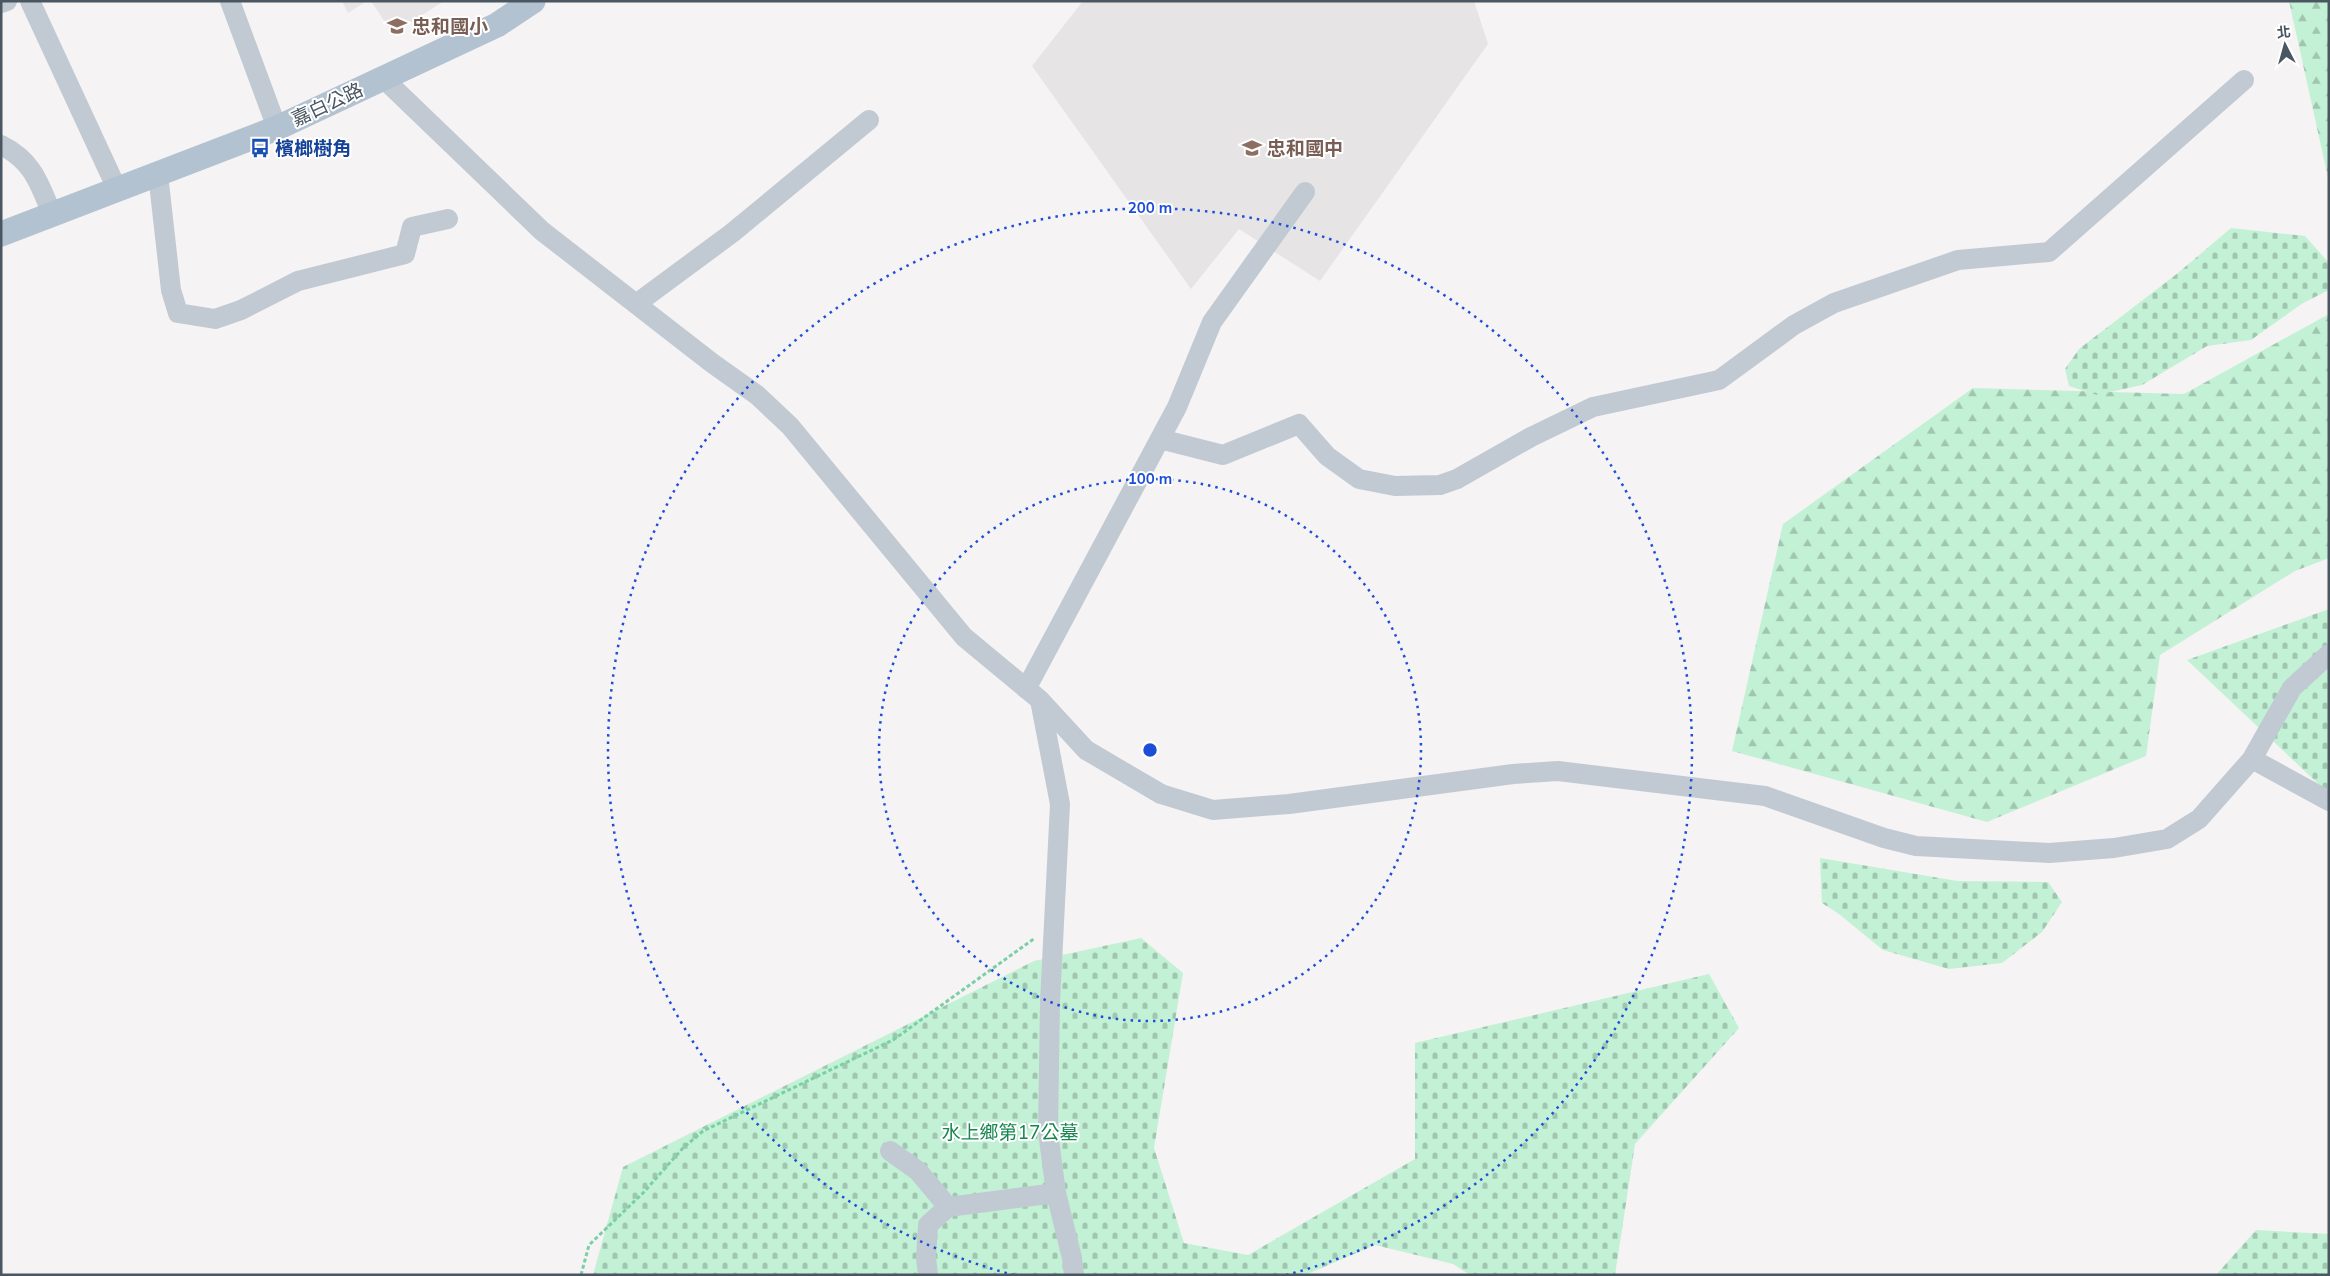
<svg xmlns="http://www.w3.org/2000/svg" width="2330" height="1276" font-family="Mulish,'Noto Sans TC',sans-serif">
	<defs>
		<pattern id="forest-firs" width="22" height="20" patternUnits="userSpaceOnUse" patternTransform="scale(1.25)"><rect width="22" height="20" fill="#c3f1d5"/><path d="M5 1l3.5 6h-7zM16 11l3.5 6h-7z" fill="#a0c6b0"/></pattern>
		<pattern id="cemetery-stones" width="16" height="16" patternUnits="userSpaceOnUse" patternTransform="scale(1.25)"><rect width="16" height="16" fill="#c3f1d5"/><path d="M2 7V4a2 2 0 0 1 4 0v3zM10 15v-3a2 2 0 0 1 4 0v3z" fill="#a0c6b0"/></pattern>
	</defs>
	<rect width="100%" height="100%" fill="#f5f3f3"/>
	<path fill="#e6e4e5" d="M342 1H367L348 13Z
		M371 1H444L393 34Z
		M1083 1H1474L1488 44 1320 281 1239 229 1191 289 1032 66Z"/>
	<path fill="url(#forest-firs)" d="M2289 1H2329V182Z
		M2329 314V558L2295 571 2160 655 2146 756 1987 822 1732 751 1783 524 1973 388 2184 394Z"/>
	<path fill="url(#cemetery-stones)" d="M2231 228 2305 236 2329 263V290L2303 303 2251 340 2207 346 2142 385 2097 395 2069 386 2065 369 2079 349 2178 273Z
		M2329 609V794L2187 660Z
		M1820 858 1957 881 2048 882 2062 902 2042 932 2002 963 1949 969 1883 950 1839 914 1822 903Z
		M1141 938 1183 973 1154 1148 1184 1243 1248 1255 1415 1159V1043L1709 974 1739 1028 1635 1144 1615 1275H1470L1453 1264 1375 1245 1305 1275H593L623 1167 1034 961Z
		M2256 1230 2329 1234V1275H2216Z"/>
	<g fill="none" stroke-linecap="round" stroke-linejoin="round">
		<path stroke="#7ad0a6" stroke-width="3" stroke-dasharray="4 2.5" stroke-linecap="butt" d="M581 1275 589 1245 643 1193 683 1148 703 1131 893 1040 1035 938"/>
		<path stroke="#c1cad2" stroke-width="20" d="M30 1 117 189
			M230 1 277 128
			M1 3 7 1
			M383 78 542 231 712 363 757 395 790 426 964 637 1040 700 1086 750 1161 794 1213 810 1289 804 1513 774 1558 771 1765 796 1884 838 1916 846 2049 853 2114 848 2167 839 2199 819 2252 759 2292 688 2329 654
			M1 145C33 161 39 183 52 214
			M158 174 171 290 178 313 215 319 241 310 298 281 405 254 412 227 448 219
			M636 304 732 233 869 120
			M1160 439 1223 455 1299 424 1327 456 1359 479 1395 486 1440 485 1457 479 1531 437 1593 407 1719 380 1794 325 1834 303 1958 260 2049 252 2244 80
			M1026 689 1177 407 1212 322 1305 192
			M1040 700 1060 804 1050 1002 1048 1132 1056 1193 1072 1258 1074 1275
			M2252 759 2329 801
			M890 1151 918 1171 948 1207
			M928 1275 926 1258 928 1225 948 1207 1056 1193"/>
		<path stroke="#b3c2d1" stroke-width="25" d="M1 234 277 128 497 25 533 1"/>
	</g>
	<g fill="none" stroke="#1d4ed8" stroke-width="2.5" stroke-dasharray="2.5 5">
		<circle cx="1150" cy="750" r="271"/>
		<path d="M1014 1275A542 542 0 1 1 1286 1275"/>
	</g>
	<defs>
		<symbol id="school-bare" viewBox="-9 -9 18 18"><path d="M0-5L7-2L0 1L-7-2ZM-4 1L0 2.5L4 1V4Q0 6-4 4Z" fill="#8d6e63" stroke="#fff" stroke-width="2.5" paint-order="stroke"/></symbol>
		<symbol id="bus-bare" viewBox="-9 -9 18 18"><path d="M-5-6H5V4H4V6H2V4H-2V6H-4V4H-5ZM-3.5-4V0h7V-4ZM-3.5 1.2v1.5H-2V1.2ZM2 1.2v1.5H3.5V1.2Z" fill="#1a4fb4" stroke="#fff" stroke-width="2.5" paint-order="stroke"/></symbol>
	</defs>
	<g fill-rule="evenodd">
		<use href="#school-bare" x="383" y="12" width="28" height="28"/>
		<use href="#bus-bare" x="246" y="134" width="28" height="28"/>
		<use href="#school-bare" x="1238" y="134" width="28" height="28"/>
	</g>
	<g text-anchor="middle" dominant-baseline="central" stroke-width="4" stroke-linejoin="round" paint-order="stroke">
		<g font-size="19" font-weight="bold" fill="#785e54" stroke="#fff" text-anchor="start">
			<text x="412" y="26">忠和國小</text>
			<text x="1267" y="148">忠和國中</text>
		</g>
		<g font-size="19" fill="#4a5661" stroke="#fff">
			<text transform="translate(327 104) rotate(-25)">嘉白公路</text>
		</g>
		<g font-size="19" font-weight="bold" fill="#164399" stroke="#fff" text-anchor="start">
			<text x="275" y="148">檳榔樹角</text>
		</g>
		<g font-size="19" fill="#17864f" stroke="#fff">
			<text x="1010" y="1132">水上鄉第17公墓</text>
		</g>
	</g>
	<circle cx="1150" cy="750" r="8" fill="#1d4ed8" stroke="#fff" stroke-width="2.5"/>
	<g font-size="15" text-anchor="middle" font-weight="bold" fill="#1d4ed8" stroke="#fff" stroke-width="4" stroke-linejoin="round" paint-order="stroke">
		<text x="1150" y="213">200 m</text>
		<text x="1150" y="484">100 m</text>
	</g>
	<rect width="2330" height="1276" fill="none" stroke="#4a5661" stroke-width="5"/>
	<g transform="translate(2285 45) rotate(354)" stroke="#ffffff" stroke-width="4" paint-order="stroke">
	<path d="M0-4L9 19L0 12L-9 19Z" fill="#4a5661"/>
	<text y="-8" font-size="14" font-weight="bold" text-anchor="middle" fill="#4a5661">北</text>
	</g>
</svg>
